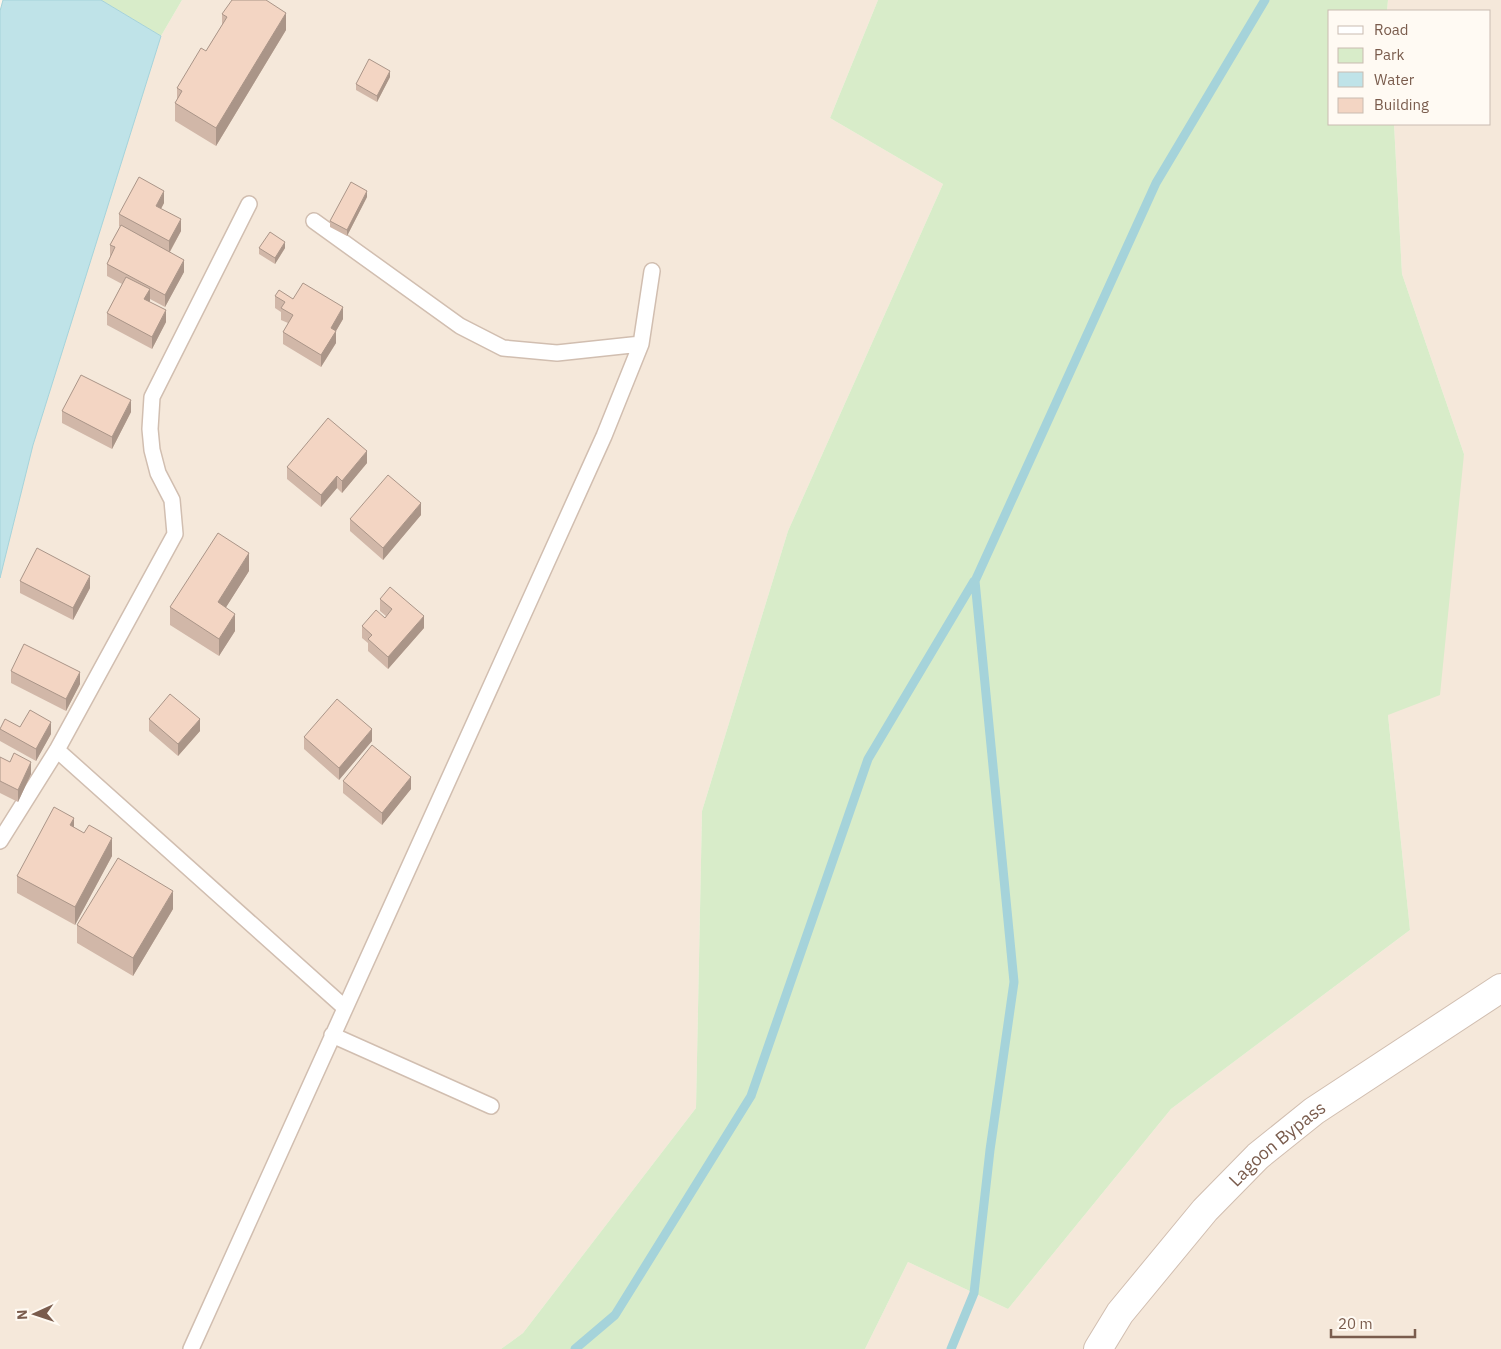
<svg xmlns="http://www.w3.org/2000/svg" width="1501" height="1349" font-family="'IBM Plex Sans',sans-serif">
	<rect width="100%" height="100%" fill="#fdf6ec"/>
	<path fill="#f5e8da" d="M182 0H878L830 118 943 184 788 531 702 811 696 1108 523 1333 501 1349H0V578L33 445 161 36Z
		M1388 0H1501V1349H865L908 1262 1008 1309 1171 1109 1410 930 1388 715 1464 454 1402 274 1394 124H1490V11H1387Z"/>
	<path fill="#d8ecc9" d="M101 0H182L161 36Z
		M878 0H1388L1387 11H1330V124H1394L1402 274 1464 454 1440 695 1388 715 1410 930 1171 1109 1008 1309 908 1262 865 1349H501L523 1333 696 1108 702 811 788 531 943 184 830 118Z"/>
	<path fill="#bfe3e8" stroke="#a5d3da" d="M3 0H101L161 36 33 445 0 578V11Z"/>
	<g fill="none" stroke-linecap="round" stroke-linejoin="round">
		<path stroke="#a5d3da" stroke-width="9" d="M575 1349 615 1315 751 1096 868 759 974 581
			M951 1349 974 1293 990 1150 1014 982 975 581 1156 183 1265 0"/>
		<defs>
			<path id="lane" d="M314 221 460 326 503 348 557 353 641 344
				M57 750 344 1007
				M0 841 57 750 175 534 172 500 158 473 152 450 150 429 152 397 249 204
				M332 1035 491 1106
				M191 1349 604 436 641 344 652 271"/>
			<g id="street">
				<path id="s1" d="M1098 1349 1120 1313 1205 1210 1258 1156 1314 1111 1501 988"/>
			</g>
		</defs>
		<use href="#lane" stroke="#d1beb0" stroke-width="18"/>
		<use href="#street" stroke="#d1beb0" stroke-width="30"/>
		<use href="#lane" stroke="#fff" stroke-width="15"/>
		<use href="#street" stroke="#fff" stroke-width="28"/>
	</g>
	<path fill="#d1b7a8" d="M222 14 286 30 216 146 175 121V103L177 100V88L206 51 222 25Z
		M390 77 377 102 356 90V84Z
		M367 197 347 236 330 227V221Z
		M164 203 161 209 181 231 170 252 184 272 165 307 150 299 149 302 166 322 152 349 107 325V313L122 284 107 276V264L110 257V245L120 227 119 226V214Z
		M259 248H285L275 264 259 254Z
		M275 296 293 299 343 319 336 331V343L321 367 283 344V332L288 323 281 320V312L275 308Z
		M62 411 131 412 112 449 62 423Z
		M367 463 342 493 337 488 321 507 287 479V467Z
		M421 515 383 560 350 531V519Z
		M249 571 226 607 235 631 219 656 170 625V607Z
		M20 581 90 588 73 620 20 593Z
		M380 599 424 628 388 669 368 651V643L362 638V626L385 618 386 616 380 611Z
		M11 671 80 684 66 711 11 683Z
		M149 719 200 731 178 756 149 731Z
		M20 727 51 734 36 761 0 741V728Z
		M304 737 372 741 339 780 304 749Z
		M0 757 31 774 18 802 0 793Z
		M343 781 411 789 382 825 343 793Z
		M74 828 112 856 75 925 17 893V876Z
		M173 909 133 976 77 943V925Z"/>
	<path fill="#aa9588" d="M286 13V30L216 146V128Z
		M390 71V77L377 102V96Z
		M164 191V203L156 218V206Z
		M367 191V197L347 236V230Z
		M181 219V231L169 253V241Z
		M285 242V248L275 264V258Z
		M184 260V272L165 307V295Z
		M150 289V301L144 311V299Z
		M343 307V319L336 331V343L321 367V355L331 328Z
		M166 310V322L152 349V337Z
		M131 400V412L112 449V437Z
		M367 451V463L342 493V481Z
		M337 476V488L321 507V495Z
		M421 503V515L383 560V548Z
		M249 553V571L218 620V602Z
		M90 576V588L73 620V608Z
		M235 614V631L219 656V639Z
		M424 616V628L388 669V657Z
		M80 672V684L66 711V699Z
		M200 719V731L178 756V744Z
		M51 722V734L36 761V749Z
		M372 729V741L339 780V768Z
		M31 762V774L18 802V790Z
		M411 777V789L382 825V813Z
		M74 818V835L70 825Z
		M112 838V856L75 925V907Z
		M173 891V909L133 976V958Z"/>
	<path fill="#f3d5c3" stroke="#aa9588" d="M232 0H266L286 13 216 128 175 103 182 91 177 88 201 48 206 51 227 17 222 14Z
		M369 59 390 71 377 96 356 84Z
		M139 177 164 191 156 206 181 219 169 241 119 214Z
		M351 182 367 191 347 230 330 221Z
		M121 225 184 260 165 295 107 264 115 247 110 245Z
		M270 232 285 242 275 258 259 248Z
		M126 277 150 289 144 299 166 310 152 337 107 313Z
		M303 283 343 307 331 328 336 331 321 355 283 332 293 315 281 308 285 302 275 296 279 290 293 299Z
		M81 375 131 400 112 437 62 411Z
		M328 418 367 451 342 481 337 476 321 495 287 467Z
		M388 475 421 503 383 548 350 519Z
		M218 533 249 553 218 602 235 614 219 639 170 607Z
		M37 548 90 576 73 608 20 581Z
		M390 587 424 616 388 657 368 639 372 635 362 626 376 610 385 618 392 609 380 599Z
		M24 644 80 672 66 699 11 671Z
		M170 694 200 719 178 744 149 719Z
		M337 699 372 729 339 768 304 737Z
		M30 710 51 722 36 749 0 729 5 719 20 727Z
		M372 745 411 777 382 813 343 781Z
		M14 753 31 762 18 790 0 781V757L10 762Z
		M54 807 74 818 70 825 84 833 89 825 112 838 75 907 17 876Z
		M118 858 173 891 133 958 77 925Z"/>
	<g text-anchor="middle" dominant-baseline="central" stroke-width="4" stroke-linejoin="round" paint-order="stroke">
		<g font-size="18" fill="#7a5c4d" stroke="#fffaf3">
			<text stroke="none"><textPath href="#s1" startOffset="274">Lagoon Bypass</textPath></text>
		</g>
	</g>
	<rect x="1328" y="10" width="162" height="115" fill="#fffaf3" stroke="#cabbb1"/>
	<rect x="1338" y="26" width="25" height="8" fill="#ffffff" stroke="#cabbb1"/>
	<text x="1374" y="35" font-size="15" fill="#7a5c4d">Road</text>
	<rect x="1338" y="48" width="25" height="15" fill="#d8ecc9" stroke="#cabbb1"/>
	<text x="1374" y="60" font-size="15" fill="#7a5c4d">Park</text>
	<rect x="1338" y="72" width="25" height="15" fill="#bfe3e8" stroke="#cabbb1"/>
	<text x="1374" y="85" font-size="15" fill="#7a5c4d">Water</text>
	<rect x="1338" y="98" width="25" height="15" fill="#f3d5c3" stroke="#cabbb1"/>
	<text x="1374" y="110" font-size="15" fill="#7a5c4d">Building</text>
	<g transform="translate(35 1314) rotate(267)" stroke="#fffaf3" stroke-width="4" paint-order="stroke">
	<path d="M0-4L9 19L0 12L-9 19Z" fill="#7a5c4d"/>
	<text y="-8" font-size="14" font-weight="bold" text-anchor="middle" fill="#7a5c4d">N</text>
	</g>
	<path d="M1331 1329v8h84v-8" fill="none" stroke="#7a5c4d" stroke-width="2.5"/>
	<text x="1338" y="1329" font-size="15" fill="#7a5c4d" stroke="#fffaf3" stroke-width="4" paint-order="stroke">20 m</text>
</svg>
